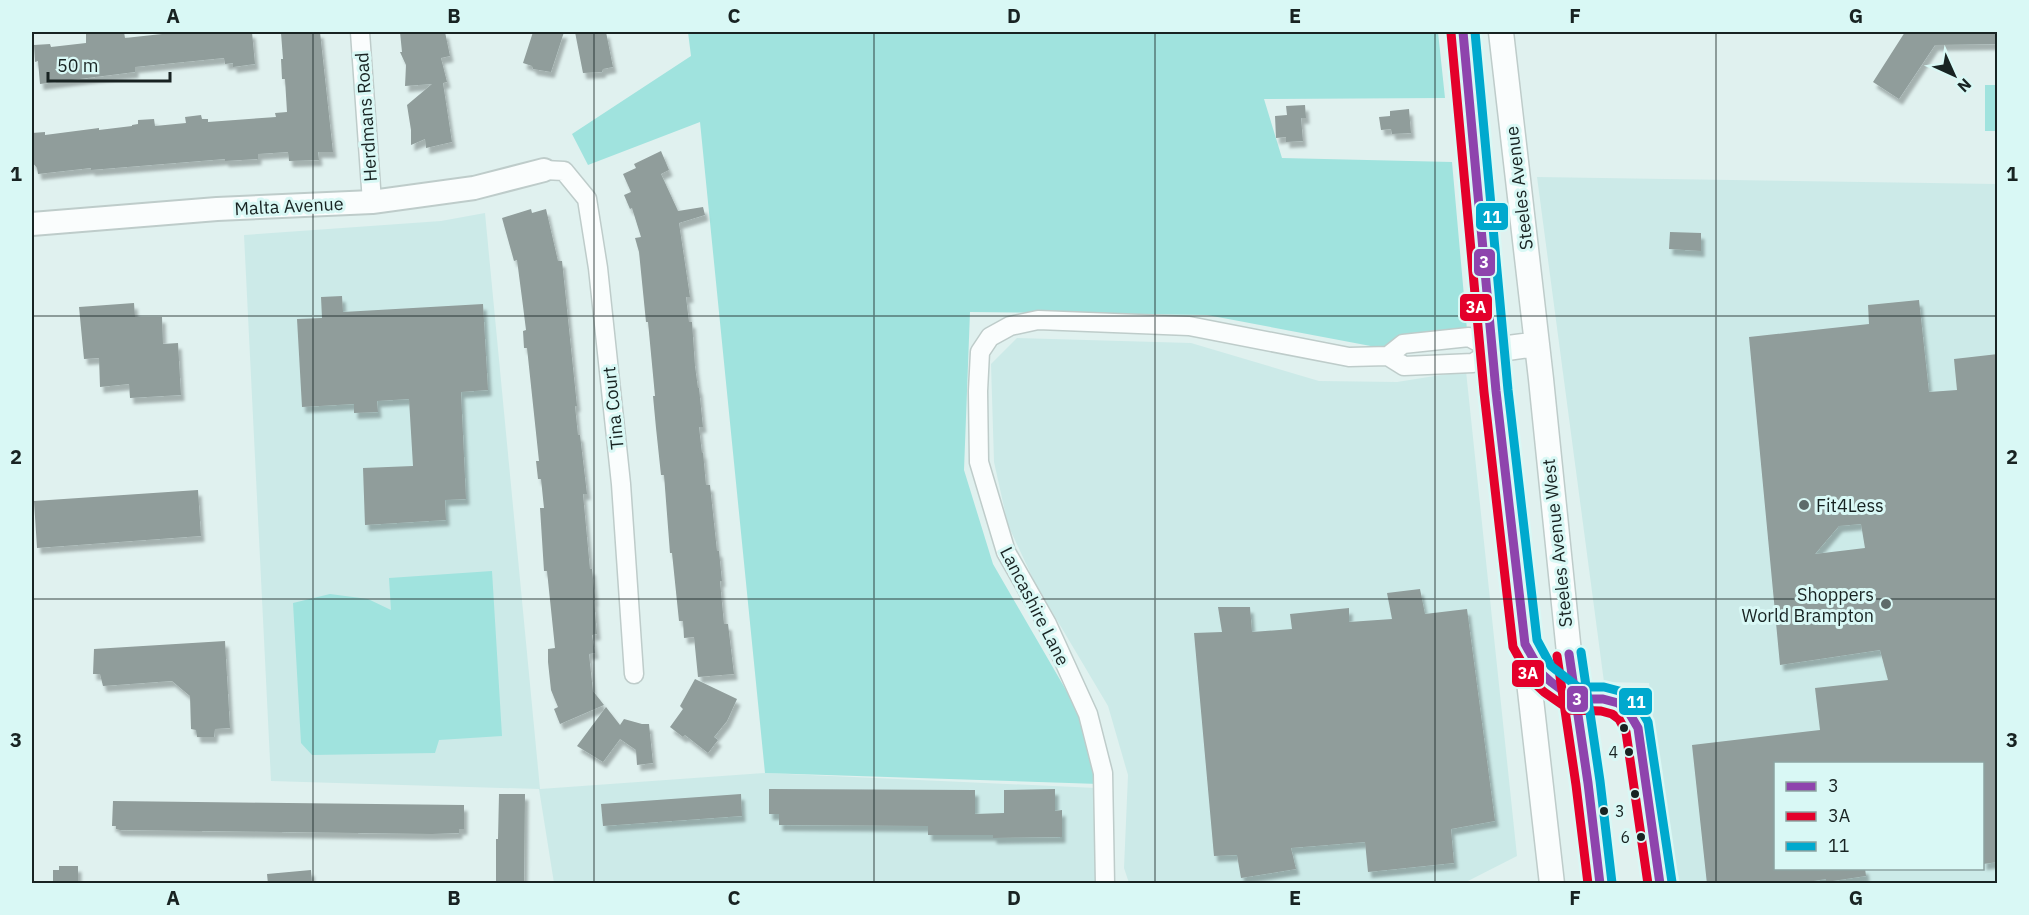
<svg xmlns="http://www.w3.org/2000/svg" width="2029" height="915" font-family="'IBM Plex Sans',sans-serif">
	<defs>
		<filter id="shadow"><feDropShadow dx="3.5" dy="6" stdDeviation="1.5" flood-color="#0004"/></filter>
	</defs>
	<rect width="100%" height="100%" fill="#e0f1ef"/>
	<path fill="#cceae8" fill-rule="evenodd" d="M1537 177 1997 184V883H1680L1664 813 1649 683 1604 682ZM1776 764H1982V868H1776Z
		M485 213 540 789 765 773 1096 788 1097 883H554L539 789 271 781 244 235 441 221Z
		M1017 338 1191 343 1319 381 1397 382 1466 371 1517 856 1466 882 1129 883 1124 868 1128 775 1108 706 1035 583 1008 525 994 462 991 364Z"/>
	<path fill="#a0e3de" d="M688 32H1438L1445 98 1264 99 1282 158 1452 162 1468 341 1376 347 1207 315 970 312 964 470 993 564 1088 728 1099 784 765 773 700 122 588 165 572 134 691 56Z
		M1985 85H1997V131H1985Z
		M492 571 502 736 439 740 435 753 312 755 301 743 293 603 330 594 368 599 391 610 389 578Z"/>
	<path fill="#909d9b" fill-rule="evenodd" filter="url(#shadow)" d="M107 32H124L125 38 162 34V32H252L255 64 233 67V63L225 64 224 58 135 67V72L40 84 38 61 35 62 34 45 50 44 51 47 86 43V34Z
		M320 32 333 152H318L319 160 289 161 288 152 258 154V159L225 161V159L91 170V168L38 174 37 168 32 162V133L45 132V135L99 128V130L132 126V125L138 124V120L154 119 155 126 186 123 185 117 201 115 202 119H208V122L276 117 275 113 287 112 285 79H282L281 59H283L281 33Z
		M400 32H445L450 56 441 58 447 82 443 83 452 142 426 148 425 139 411 145V130L407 105 432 84 405 86 406 65 400 52H402Z
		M533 32H564L551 72 533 69 532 66 523 63Z
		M575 32H606L613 67 603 69 602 72 583 73Z
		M1905 32H1998V44L1935 45 1899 99 1873 82Z
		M1305 105 1306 118H1301L1303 141 1286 142V137L1276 138 1275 116 1287 115 1286 106Z
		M1409 109 1411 133 1392 134 1391 129 1381 130 1379 117 1390 116V111Z
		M661 151 669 170 661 174 678 211 703 207 705 215 679 223 690 297H686L689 322H692L695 366 698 388H699L703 427H699L702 453 703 452 706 485H710L717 551H719L722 581H720L724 624H728L734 674 698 677 694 637 684 638 683 621H679L672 553H670L664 475H661L656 428 653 396H655L648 322H646L639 252 635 238 641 237 632 208 630 209 624 195 631 192 623 174 636 168 634 164Z
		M531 209 532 213 546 209 558 261H562L577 406H575L578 435H580L587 494H583L590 569H592L595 600 594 601 597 634 592 635 595 653 589 654 593 691 604 705 560 724 554 709 558 707 551 690 548 662V649L555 648 547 571H544L540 508H544L541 479H538L536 461H539L527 348H524L523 331 526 330 523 306 517 260 514 261 502 218Z
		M1670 232 1701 233V251L1669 249Z
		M342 296 343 312 483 304 488 390 461 392 466 499 445 500 446 520 365 525 363 468 413 466 409 399 377 401 378 412 354 413V404L302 407 297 319 322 318 321 297Z
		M1919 300 1929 392 1957 390 1954 359 1998 354V862L1983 864V764H1776V868H1865L1866 876 1826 882V879L1795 884H1707L1692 745 1820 730 1815 688 1888 680 1880 650 1780 665 1749 337 1869 324 1868 305ZM1861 524 1865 548 1815 554 1839 526Z
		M134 303 135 317H162L163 344 178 343 181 395 130 398 129 384 100 387 99 358 84 359 79 307Z
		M198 490 201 536 37 548 34 501Z
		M1420 589 1425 614 1467 609 1495 821 1451 829 1454 863 1368 872 1365 842 1291 848 1296 869 1241 878 1237 855 1214 856 1194 633 1222 632 1218 607H1250L1252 632 1292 629 1290 614 1349 608V622L1392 619 1387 593Z
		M225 641 230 728 215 729 214 737H197L196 730 191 729 190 696 172 681 103 686 100 674H93L94 649Z
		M695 679 737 699 727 721 714 737 718 740 708 753 685 735 683 737 670 727 683 709 680 706Z
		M606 707 620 725 624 719 642 724H649L653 763 637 765 636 750 620 739 603 762 577 746Z
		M769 789 975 790V814L1004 813V790L1055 789V811L1062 810V837L993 838V835H928V826L779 825V814H769Z
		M499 794H525L524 884H496V839H498Z
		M741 794 742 816 603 826 601 804Z
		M113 801 464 805V829H459V833L432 834 120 830 116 829V826H112Z
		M59 866H78V884H53V870H59Z
		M311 870 312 884H268L267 874Z"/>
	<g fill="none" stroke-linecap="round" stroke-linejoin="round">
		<defs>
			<path id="minor" d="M360 32 372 202
				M544 170 564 171 587 199 598 268 621 484 634 674
				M1105 884 1103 773 1088 714 1047 624 1006 552 979 462 978 391 980 352 990 337 1010 326 1038 320 1189 326 1349 357 1388 356 1404 366 1473 363 1493 350 1469 337 1403 344 1388 356"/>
			<path id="tertiary" d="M32 224 217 209 372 202 474 188 544 170"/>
			<path id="secondary" d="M1463 32 1496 391 1552 884
				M1501 32 1541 379 1572 682 1588 783 1600 884
				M1493 350 1537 344
				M1527 649 1542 674 1574 699"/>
		</defs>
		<use href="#minor" stroke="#beccca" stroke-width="21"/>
		<use href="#tertiary" stroke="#beccca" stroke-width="26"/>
		<use href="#secondary" stroke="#beccca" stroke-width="27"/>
		<use href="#minor" stroke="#fafdfd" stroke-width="18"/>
		<use href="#tertiary" stroke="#fafdfd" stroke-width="22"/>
		<use href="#secondary" stroke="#fafdfd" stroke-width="24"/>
		<defs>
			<path id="bus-1" d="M1463 32 1496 391 1525 644 1542 674 1551 682 1574 699H1603L1618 703 1628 711 1638 728 1660 884
				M1569 654 1588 783 1600 884"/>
			<path id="bus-2" d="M1451 33 1484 392 1513 647 1532 681 1544 692 1570 710 1601 711 1612 714 1619 719 1626 732 1648 884
				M1557 656 1576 785 1588 884"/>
			<path id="bus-3" d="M1475 32 1508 390 1537 640 1551 666 1578 687H1604L1623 692 1637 703 1648 722 1672 882
				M1581 652 1600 781 1612 883"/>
		</defs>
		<use href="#bus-1" stroke="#d9f8f5" stroke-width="14"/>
		<use href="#bus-2" stroke="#d9f8f5" stroke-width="14"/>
		<use href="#bus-3" stroke="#d9f8f5" stroke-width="14"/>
		<use href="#bus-1" stroke="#8e44ad" stroke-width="9"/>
		<use href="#bus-2" stroke="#e4002b" stroke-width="9"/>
		<use href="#bus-3" stroke="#00a9ce" stroke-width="9"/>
	</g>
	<path fill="none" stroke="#182322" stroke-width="1.5" stroke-opacity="0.55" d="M313 32V884M594 32V884M874 32V884M1155 32V884M1435 32V884M1716 32V884M32 316H1998M32 599H1998"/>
	<g fill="#5e6b6a" stroke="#d9f8f5" stroke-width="2">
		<circle cx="1804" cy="505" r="6"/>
		<circle cx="1886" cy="604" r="6"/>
	</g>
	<g fill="#182322" stroke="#d9f8f5" stroke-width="2">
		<circle cx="1624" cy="728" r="5"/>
		<circle cx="1629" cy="752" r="5"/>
		<circle cx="1635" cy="794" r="5"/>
		<circle cx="1604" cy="811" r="5"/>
		<circle cx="1641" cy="837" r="5"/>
	</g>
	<g text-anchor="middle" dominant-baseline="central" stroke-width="6" stroke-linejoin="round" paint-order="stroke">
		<g font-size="16" fill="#182322" stroke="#d9f8f5" text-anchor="end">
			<text x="1618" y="752">4</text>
			<text x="1615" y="811" text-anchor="start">3</text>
			<text x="1630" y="837">6</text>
		</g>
		<g font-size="18" fill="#182322" stroke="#d9f8f5">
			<text transform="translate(366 117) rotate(-94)">Herdmans Road</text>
			<text transform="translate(1519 188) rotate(-97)">Steeles Avenue</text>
			<text transform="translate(289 206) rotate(-3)">Malta Avenue</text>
			<text transform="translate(613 408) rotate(-96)">Tina Court</text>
			<text transform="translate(1557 543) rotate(-96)">Steeles Avenue West</text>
			<text transform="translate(1035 606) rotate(63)">Lancashire Lane</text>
		</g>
		<g font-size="18" fill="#182322" stroke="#d9f8f5" text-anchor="start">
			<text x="1816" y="505">Fit4Less</text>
			<text x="1874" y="594" text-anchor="end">Shoppers<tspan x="1874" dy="21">World Brampton</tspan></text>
		</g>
	</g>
	<g stroke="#d9f8f5" stroke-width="2">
		<rect x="1475" y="202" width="34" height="29" rx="6" fill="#00a9ce"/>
		<rect x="1473" y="248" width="23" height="29" rx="6" fill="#8e44ad"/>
		<rect x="1459" y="293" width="34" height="29" rx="6" fill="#e4002b"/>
		<rect x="1511" y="659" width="34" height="29" rx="6" fill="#e4002b"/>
		<rect x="1566" y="685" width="23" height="28" rx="6" fill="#8e44ad"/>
		<rect x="1618" y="687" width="35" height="29" rx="6" fill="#00a9ce"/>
	</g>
	<g font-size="16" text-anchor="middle" font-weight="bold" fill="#fff">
		<text x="1492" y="223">11</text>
		<text x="1484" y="268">3</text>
		<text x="1476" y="313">3A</text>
		<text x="1528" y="679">3A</text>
		<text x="1577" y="705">3</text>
		<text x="1636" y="708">11</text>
	</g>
	<rect width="2029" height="915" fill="none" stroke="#d9f8f5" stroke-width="66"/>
	<rect x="1774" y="762" width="210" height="108" fill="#d9f8f5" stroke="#8ca3a1" stroke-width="1.5"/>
	<rect x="1786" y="782" width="30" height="9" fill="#8e44ad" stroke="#8ca3a1" stroke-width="1.5"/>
	<text x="1828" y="792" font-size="18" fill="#182322">3</text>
	<rect x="1786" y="812" width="30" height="9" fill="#e4002b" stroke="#8ca3a1" stroke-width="1.5"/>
	<text x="1828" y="822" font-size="18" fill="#182322">3A</text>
	<rect x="1786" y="842" width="30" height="9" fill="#00a9ce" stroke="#8ca3a1" stroke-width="1.5"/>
	<text x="1828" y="852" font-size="18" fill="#182322">11</text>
	<g transform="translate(1954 75) rotate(135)" stroke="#d9f8f5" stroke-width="4.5" paint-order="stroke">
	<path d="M0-4.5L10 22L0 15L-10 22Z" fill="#182322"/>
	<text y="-9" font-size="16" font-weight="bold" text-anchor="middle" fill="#182322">N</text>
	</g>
	<path d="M48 72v9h122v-9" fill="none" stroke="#182322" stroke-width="3"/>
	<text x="57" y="72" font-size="18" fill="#182322" stroke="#d9f8f5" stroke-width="4.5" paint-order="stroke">50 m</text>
	<rect x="33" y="33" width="1963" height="849" fill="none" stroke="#182322" stroke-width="2"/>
	<g font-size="20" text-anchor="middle" font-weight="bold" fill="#182322">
		<text x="173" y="23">A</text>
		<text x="454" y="23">B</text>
		<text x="734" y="23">C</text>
		<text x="1014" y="23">D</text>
		<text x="1295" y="23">E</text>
		<text x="1575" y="23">F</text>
		<text x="1856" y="23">G</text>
		<text x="16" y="181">1</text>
		<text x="2012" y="181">1</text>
		<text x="16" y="464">2</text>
		<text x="2012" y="464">2</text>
		<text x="16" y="747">3</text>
		<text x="2012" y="747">3</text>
		<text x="173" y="905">A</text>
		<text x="454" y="905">B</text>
		<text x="734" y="905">C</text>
		<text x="1014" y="905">D</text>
		<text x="1295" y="905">E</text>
		<text x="1575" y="905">F</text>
		<text x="1856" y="905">G</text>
	</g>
</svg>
